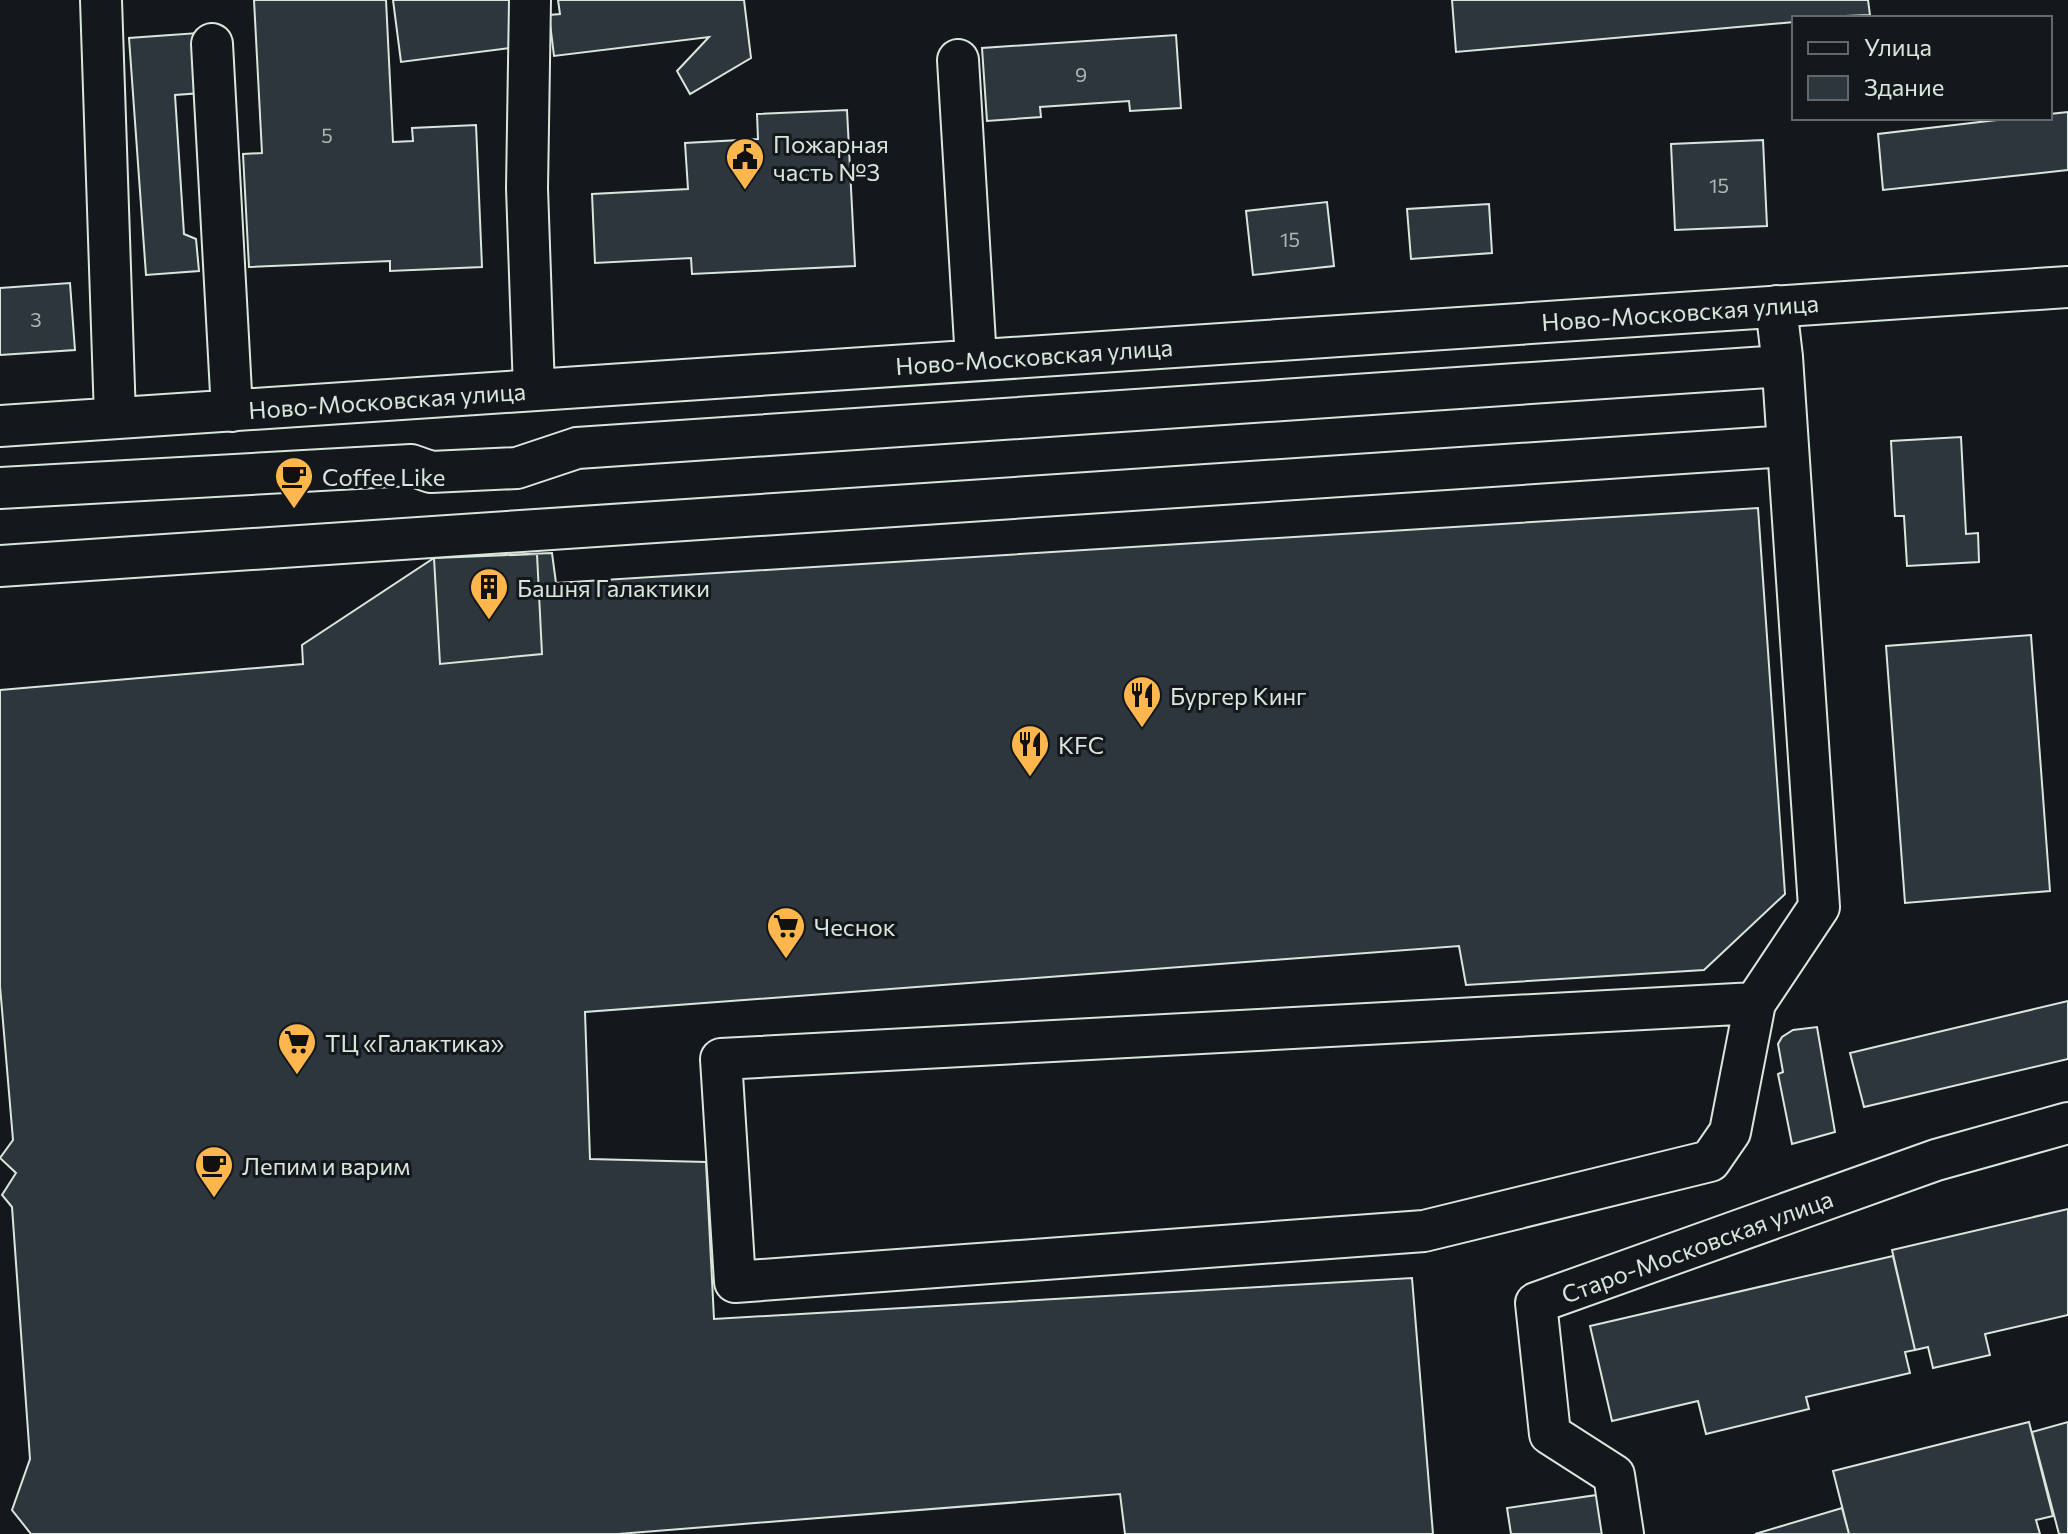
<svg xmlns="http://www.w3.org/2000/svg" width="2068" height="1534" font-family="Commissioner,sans-serif">
	<rect width="100%" height="100%" fill="#14181c"/>
	<path fill="#2c363c" stroke="#d8e6dc" stroke-width="2" d="M254 0H386L393 142 413 141 412 128 476 125 482 267 390 271V261L249 267 243 154 262 153Z
		M393 0H512L518 47 401 62Z
		M558 0H744L751 58 690 94 677 71 709 37 554 56 549 15 560 14Z
		M1452 0H1868L1870 15 1794 18V22L1456 52Z
		M198 33 202 93 175 95 184 234 196 239 199 271 146 275 129 38Z
		M1176 35 1181 108 1130 111 1129 101 1040 107 1041 117 987 121 982 48Z
		M847 110 855 266 692 274 691 258 595 263 592 194 688 189 685 143 758 139 757 114Z
		M2068 112V170L1883 190 1878 134 2014 118H2050V114Z
		M1763 140 1767 226 1675 230 1671 144Z
		M1327 202 1334 266 1253 275 1246 211Z
		M1489 204 1492 253 1411 259 1407 209Z
		M70 283 75 350 0 355V288Z
		M1961 437 1966 534 1978 533 1979 562 1907 566 1904 516H1895L1891 441Z
		M1758 508 1785 894 1704 970 1466 985 1459 946 585 1012 590 1159 706 1162 714 1319 1412 1278 1433 1534H1125L1120 1494 618 1534H31L12 1510 30 1459 12 1207 2 1195 16 1173 0 1158 13 1140 0 986V690L303 664 302 645 434 558 552 553 556 583Z
		M537 554 542 654 440 664 434 558Z
		M2031 635 2050 891 1905 903 1886 646Z
		M2068 1001V1059L1864 1107 1850 1053Z
		M1817 1027 1835 1132 1792 1144 1778 1074 1783 1072 1778 1044 1782 1037 1793 1030Z
		M2068 1209V1315L1985 1334 1990 1355 1933 1368 1928 1347 1915 1350 1892 1250Z
		M1893 1256 1915 1350 1905 1352 1910 1373 1806 1397 1809 1409 1706 1434 1698 1401 1612 1421 1590 1326Z
		M2029 1422 2053 1516 2036 1520 2040 1534H1849L1833 1471Z
		M2068 1422V1534H2059L2032 1432Z
		M1597 1495 1603 1534H1511L1507 1508Z
		M1842 1508 1849 1534H1755Z"/>
	<g fill="none" stroke-linecap="round" stroke-linejoin="round">
		<defs>
			<path id="minor" d="M101 0 115 417
				M530 0 527 188 534 390
				M212 44 232 411
				M958 60 976 360
				M0 426 2068 287
				M0 488 411 465 431 472 517 468 577 448 1782 366
				M0 566 1788 446
				M1755 1003 721 1059 735 1282 1424 1231 1710 1161 1730 1132 1755 1003 1819 907 1782 357 1776 306
				M1623 1534 1614 1475 1550 1434 1536 1303 1936 1160 2068 1123"/>
		</defs>
		<use href="#minor" stroke="#d8e6dc" stroke-width="44"/>
		<use href="#minor" stroke="#14181c" stroke-width="40"/>
	</g>
	<defs>
		<symbol id="civic-pin" viewBox="-11 -11 22 30"><path d="M0 17L-7.5 6A9.5 9.5 0 1 1 7.5 6Z" fill="#ffb74d" stroke="#14181c"/><path d="M-.6-6.5H3V-4.5H.6V-3L4-1V1h2V6H-6V1h2V-1L-.6-3ZM-1.2 2.5V6h2.4V2.5Z" fill="#111"/></symbol>
		<symbol id="cafe-pin" viewBox="-11 -11 22 30"><path d="M0 17L-7.5 6A9.5 9.5 0 1 1 7.5 6Z" fill="#ffb74d" stroke="#14181c"/><path d="M-5.5-4.5H6V0H3Q3 3.5 0 3.5H-2.5Q-5.5 3.5-5.5 0ZM3-3.2v2h1.7v-2ZM-6 4.5H4V6H-6Z" fill="#111"/></symbol>
		<symbol id="building-pin" viewBox="-11 -11 22 30"><path d="M0 17L-7.5 6A9.5 9.5 0 1 1 7.5 6Z" fill="#ffb74d" stroke="#14181c"/><path d="M-4-6H4V6H1V3H-1V6H-4ZM-2.5-4.3h1.7v1.8h-1.7ZM.8-4.3h1.7v1.8H.8ZM-2.5-1h1.7V.8h-1.7ZM.8-1h1.7V.8H.8Z" fill="#111"/></symbol>
		<symbol id="restaurant-pin" viewBox="-11 -11 22 30"><path d="M0 17L-7.5 6A9.5 9.5 0 1 1 7.5 6Z" fill="#ffb74d" stroke="#14181c"/><path d="M-5-6h1v4h1v-4h1v4h1v-4h1v5L-1.5 .5V6h-2V.5L-5-1ZM5-6V6H3V1.5H1.5Q1.5-4 5-6Z" fill="#111"/></symbol>
		<symbol id="supermarket-pin" viewBox="-11 -11 22 30"><path d="M0 17L-7.5 6A9.5 9.5 0 1 1 7.5 6Z" fill="#ffb74d" stroke="#14181c"/><path d="M-6-5.5h2.5l.6 2H6L4.5 2H-2.5L-4.4-4H-6ZM-1.5 3.2a1.3 1.3 0 1 0 .1 0ZM3 3.2a1.3 1.3 0 1 0 .1 0Z" fill="#111"/></symbol>
	</defs>
	<g fill-rule="evenodd">
		<use href="#civic-pin" x="723" y="135" width="44" height="60"/>
		<use href="#cafe-pin" x="272" y="454" width="44" height="60"/>
		<use href="#building-pin" x="467" y="565" width="44" height="60"/>
		<use href="#restaurant-pin" x="1120" y="673" width="44" height="60"/>
		<use href="#restaurant-pin" x="1008" y="722" width="44" height="60"/>
		<use href="#supermarket-pin" x="764" y="904" width="44" height="60"/>
		<use href="#supermarket-pin" x="275" y="1020" width="44" height="60"/>
		<use href="#cafe-pin" x="192" y="1143" width="44" height="60"/>
	</g>
	<g text-anchor="middle" dominant-baseline="central" stroke-width="6" stroke-linejoin="round" paint-order="stroke">
		<g font-size="20" fill="#adbab4">
			<text x="1081" y="74">9</text>
			<text x="327" y="135">5</text>
			<text x="1719" y="185">15</text>
			<text x="1290" y="239">15</text>
			<text x="36" y="319">3</text>
		</g>
		<g font-size="24" fill="#d8e6dc" stroke="#14181c" text-anchor="start">
			<text x="773" y="143">Пожарная<tspan x="773" dy="28">часть №3</tspan></text>
			<text x="322" y="476">Coffee Like</text>
			<text x="517" y="587">Башня Галактики</text>
			<text x="1170" y="695">Бургер Кинг</text>
			<text x="1058" y="744">KFC</text>
			<text x="814" y="926">Чеснок</text>
			<text x="325" y="1042">ТЦ «Галактика»</text>
			<text x="242" y="1165">Лепим и варим</text>
		</g>
		<g font-size="24" fill="#d8e6dc" stroke="#14181c">
			<text transform="translate(1680 312) rotate(-4)">Ново-Московская улица</text>
			<text transform="translate(1034 356) rotate(-4)">Ново-Московская улица</text>
			<text transform="translate(387 400) rotate(-4)">Ново-Московская улица</text>
			<text transform="translate(1697 1246) rotate(-20)">Старо-Московская улица</text>
		</g>
	</g>
	<rect x="1792" y="16" width="260" height="104" fill="#14181c" stroke="#626a69" stroke-width="2"/>
	<rect x="1808" y="42" width="40" height="12" fill="#14181c" stroke="#626a69" stroke-width="2"/>
	<text x="1864" y="56" font-size="24" fill="#d8e6dc">Улица</text>
	<rect x="1808" y="76" width="40" height="24" fill="#2c363c" stroke="#626a69" stroke-width="2"/>
	<text x="1864" y="96" font-size="24" fill="#d8e6dc">Здание</text>
</svg>
